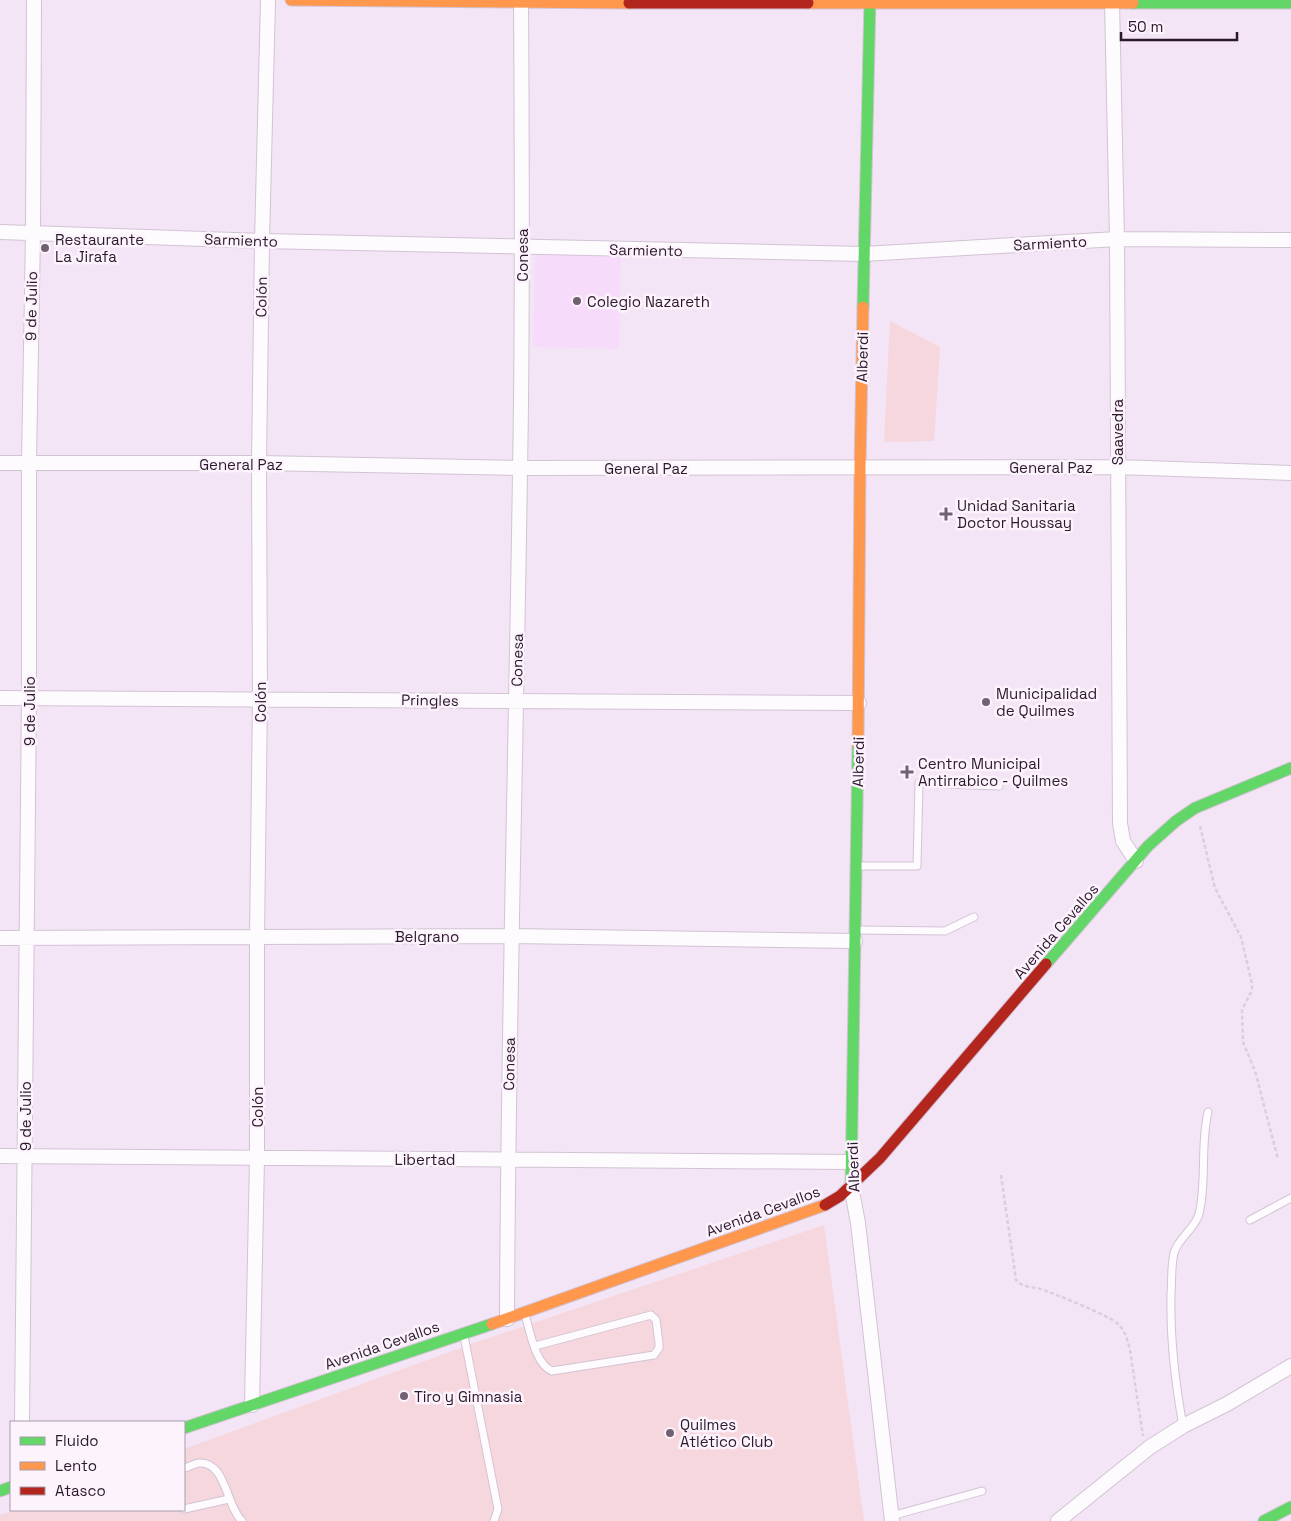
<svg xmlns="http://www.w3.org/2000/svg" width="1291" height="1521" font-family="'Space Grotesk',sans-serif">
	<rect width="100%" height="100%" fill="#f4e5f6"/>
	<path fill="#f7dbfa" d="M535 253 621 255 619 349 533 347Z"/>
	<path fill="#f6d7dd" d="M890 321 940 347 934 441 884 442Z
		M824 1225 864 1521H0V1515L15 1510H184V1449L471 1344Z"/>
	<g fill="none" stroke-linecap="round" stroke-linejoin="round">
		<defs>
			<path id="lane" d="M857 866H917L919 783 999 786
				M858 930 945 931 974 917
				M1250 1220 1291 1198
				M525 1314C530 1331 535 1364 552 1371L654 1355 659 1348V1343L656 1320 651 1315 535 1346
				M464 1336 498 1509 494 1521
				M1183 1426C1175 1382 1170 1339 1171 1294 1172 1280 1171 1266 1174 1253 1178 1238 1195 1229 1199 1214 1207 1181 1200 1146 1208 1112
				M184 1468C188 1467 194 1464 199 1463 226 1461 226 1506 242 1521
				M184 1509 229 1499
				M891 1516 982 1491"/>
			<path id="street" d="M1112 0 1117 239 1120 823 1123 841 1136 861
				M0 232 262 241 864 254 1117 239 1291 240
				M0 463H259L520 468 1117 467 1291 473
				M0 698 859 703
				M0 938 511 936 855 941
				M0 1156 851 1162
				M851 1186 858 1223 892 1521
				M507 1319C508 1036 516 753 520 471 523 314 522 157 521 0
				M252 1405 257 1158V937L260 699 259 463 262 241 268 0
				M22 1422 29 697V463L33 233 34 0
				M1058 1521 1150 1447 1183 1426 1227 1404 1291 1366"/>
			<path id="fast" d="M1133 3H1291
				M863 307 870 0
				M1046 964 1148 846 1176 821 1195 808 1291 768
				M851 1186 858 745
				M184 1428 492 1324
				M0 1491 11 1487
				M1264 1521 1291 1507"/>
			<path id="slow" d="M291 0 629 3
				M808 3H1133
				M858 745 860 468 863 307
				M492 1324 825 1205"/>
			<path id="jam" d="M629 3H808
				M825 1205 840 1196 880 1158 1046 964"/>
		</defs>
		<use href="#lane" stroke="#d2c3d4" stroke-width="9"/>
		<use href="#street" stroke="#d2c3d4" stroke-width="16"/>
		<use href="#fast" stroke="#d2c3d4" stroke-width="13"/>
		<use href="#slow" stroke="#d2c3d4" stroke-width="13"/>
		<use href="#jam" stroke="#d2c3d4" stroke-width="13"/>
		<path stroke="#d7d1d7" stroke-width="2.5" stroke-dasharray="4 2.5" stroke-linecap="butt" d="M1200 826 1215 888 1241 937 1252 984V990L1242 1010 1243 1042 1255 1071 1278 1159
			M1001 1175 1016 1280C1021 1287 1033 1287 1041 1289 1054 1294 1112 1316 1119 1325 1125 1331 1128 1341 1130 1350L1143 1436"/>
		<use href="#lane" stroke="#fdfbfe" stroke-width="7"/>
		<use href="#street" stroke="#fdfbfe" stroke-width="14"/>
		<use href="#fast" stroke="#63d668" stroke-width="11"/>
		<use href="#slow" stroke="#ff974d" stroke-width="11"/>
		<use href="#jam" stroke="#b3261e" stroke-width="11"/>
	</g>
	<g fill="#716072" stroke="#fcf3fd" stroke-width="2">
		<circle cx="45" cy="248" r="5"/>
		<circle cx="577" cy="301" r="5"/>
		<path d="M943.5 506.5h5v5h5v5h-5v5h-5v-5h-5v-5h5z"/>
		<circle cx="986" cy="702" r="5"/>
		<path d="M904.5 764.5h5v5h5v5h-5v5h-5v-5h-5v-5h5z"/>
		<circle cx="404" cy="1396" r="5"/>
		<circle cx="670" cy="1433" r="5"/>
	</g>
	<g text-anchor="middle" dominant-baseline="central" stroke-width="5" stroke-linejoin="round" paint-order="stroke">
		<g font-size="15" fill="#2a192b" stroke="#fcf3fd" text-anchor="start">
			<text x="55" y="239">Restaurante<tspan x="55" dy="17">La Jirafa</tspan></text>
			<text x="587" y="301">Colegio Nazareth</text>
			<text x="957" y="505">Unidad Sanitaria<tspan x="957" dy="17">Doctor Houssay</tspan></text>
			<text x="996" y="693">Municipalidad<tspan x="996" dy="17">de Quilmes</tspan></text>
			<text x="918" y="763">Centro Municipal<tspan x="918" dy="17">Antirrabico - Quilmes</tspan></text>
			<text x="414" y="1396">Tiro y Gimnasia</text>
			<text x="680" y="1424">Quilmes<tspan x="680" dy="17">Atlético Club</tspan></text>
		</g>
		<g font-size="15" fill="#2a192b" stroke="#fcf3fd">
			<text transform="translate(241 240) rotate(2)">Sarmiento</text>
			<text transform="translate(1050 243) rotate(-3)">Sarmiento</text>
			<text transform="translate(646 250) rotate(1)">Sarmiento</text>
			<text transform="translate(522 255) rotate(-90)">Conesa</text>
			<text transform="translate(261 297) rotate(-89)">Colón</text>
			<text transform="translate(31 306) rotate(-89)">9 de Julio</text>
			<text transform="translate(862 357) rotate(-89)">Alberdi</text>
			<text transform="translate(1117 432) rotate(-90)">Saavedra</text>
			<text x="241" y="464">General Paz</text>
			<text x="1051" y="467">General Paz</text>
			<text x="646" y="468">General Paz</text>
			<text transform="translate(517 660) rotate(-89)">Conesa</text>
			<text transform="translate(430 700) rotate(1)">Pringles</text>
			<text transform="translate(260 702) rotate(-90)">Colón</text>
			<text transform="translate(29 711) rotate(-90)">9 de Julio</text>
			<text transform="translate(858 762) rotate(-89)">Alberdi</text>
			<text transform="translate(1056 931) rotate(-49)">Avenida Cevallos</text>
			<text x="427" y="936">Belgrano</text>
			<text transform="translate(509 1064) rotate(-89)">Conesa</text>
			<text transform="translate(257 1107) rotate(-90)">Colón</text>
			<text transform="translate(25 1116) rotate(-90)">9 de Julio</text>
			<text x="425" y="1159">Libertad</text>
			<text transform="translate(853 1167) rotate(-92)">Alberdi</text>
			<text transform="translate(763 1211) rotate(-20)">Avenida Cevallos</text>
			<text transform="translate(382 1345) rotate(-19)">Avenida Cevallos</text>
		</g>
	</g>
	<rect x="10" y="1421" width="175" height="90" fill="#fcf3fd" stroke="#a89ca9"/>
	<rect x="20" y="1437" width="25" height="8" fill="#63d668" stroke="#a89ca9"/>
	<text x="55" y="1446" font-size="15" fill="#2a192b">Fluido</text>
	<rect x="20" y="1462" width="25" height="8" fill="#ff974d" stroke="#a89ca9"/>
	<text x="55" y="1471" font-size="15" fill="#2a192b">Lento</text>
	<rect x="20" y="1487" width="25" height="8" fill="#b3261e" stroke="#a89ca9"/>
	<text x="55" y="1496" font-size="15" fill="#2a192b">Atasco</text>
	<path d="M1121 32v8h116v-8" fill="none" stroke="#2a192b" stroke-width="2.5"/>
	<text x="1128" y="32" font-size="15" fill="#2a192b" stroke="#fcf3fd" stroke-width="4" paint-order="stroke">50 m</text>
</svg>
